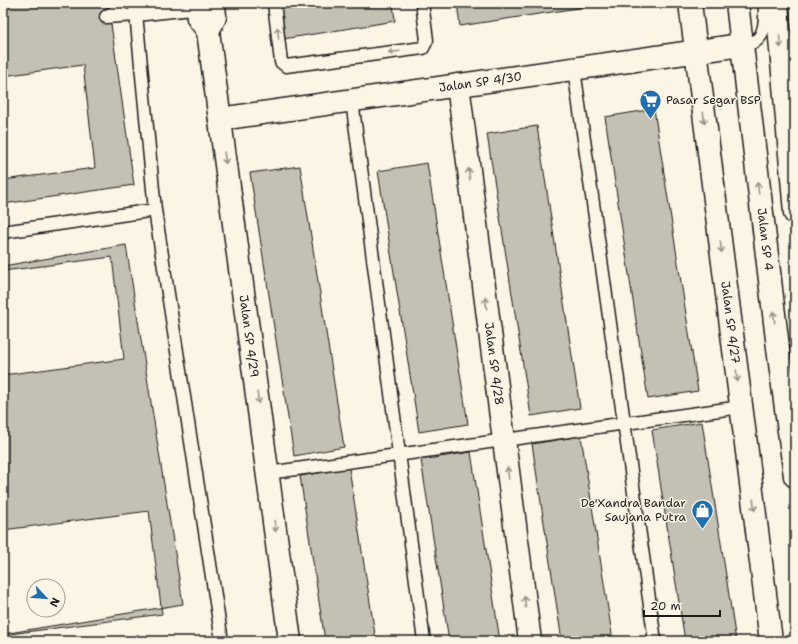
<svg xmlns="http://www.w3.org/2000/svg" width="798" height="644" font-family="'Shantell Sans',sans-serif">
	<rect width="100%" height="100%" fill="#fcf5e5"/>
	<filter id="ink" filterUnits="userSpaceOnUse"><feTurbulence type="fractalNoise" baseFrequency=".025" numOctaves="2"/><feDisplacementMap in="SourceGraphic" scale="8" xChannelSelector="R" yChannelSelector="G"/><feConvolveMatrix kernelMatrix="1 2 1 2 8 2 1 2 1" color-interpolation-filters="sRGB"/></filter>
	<g filter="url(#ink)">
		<path fill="#c4c0b3" stroke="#1c1c1c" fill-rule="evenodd" d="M3 3H108L134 185 3 204Z
			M278 3H393L395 21 283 39Z
			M457 3H591V6L460 26Z
			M83 65 95 168 3 180V76Z
			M654 109 698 391 648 399 605 117Z
			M537 126 580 408 531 416 487 134Z
			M427 163 468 424 419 432 378 171Z
			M300 166 344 447 294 456 250 173Z
			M126 245 183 604 3 634V266ZM34 586H58V610H34Z
			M112 257 124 359 3 375V271Z
			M702 422 719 530 736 641H685L652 430Z
			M581 436 613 641H562L532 444Z
			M471 452 500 641H449L421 460Z
			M349 468 376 641H325L300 476Z
			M149 511 162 614 3 635V530ZM34 586H58V610H34Z"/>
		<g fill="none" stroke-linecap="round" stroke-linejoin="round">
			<defs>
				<path id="lane" d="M135 3 155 210 222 641
					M274 3 281 62 286 66 423 48 427 40 422 3
					M107 16 119 9 122 3
					M106 17 136 15 201 8
					M741 45C745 44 750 44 754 42 766 36 766 15 764 3
					M574 69 655 641
					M352 101 424 641
					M3 232 155 210
					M268 473 741 407"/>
				<g id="street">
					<path d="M196 3 198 18 208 31"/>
					<path id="s1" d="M690 3 771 641"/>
					<path id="s2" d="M737 3 779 356 795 476"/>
					<path d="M777 3 795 213"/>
					<path id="s3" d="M208 31 290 641"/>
					<path d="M208 31 215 17 214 3"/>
					<path id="s4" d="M458 85 530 641"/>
					<path id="s5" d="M220 119 741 45"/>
				</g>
			</defs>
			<use href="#lane" stroke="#1c1c1c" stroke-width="15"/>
			<use href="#street" stroke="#1c1c1c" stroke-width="25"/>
			<use href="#lane" stroke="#fcf5e5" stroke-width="12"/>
			<use href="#street" stroke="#fcf5e5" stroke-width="22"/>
		</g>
		<defs><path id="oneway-shaft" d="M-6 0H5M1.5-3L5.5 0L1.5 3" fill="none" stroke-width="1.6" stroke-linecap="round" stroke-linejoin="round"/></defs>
		<g stroke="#97938b">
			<use href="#oneway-shaft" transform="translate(278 33) rotate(-96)"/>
			<use href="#oneway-shaft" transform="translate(780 42) rotate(85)"/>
			<use href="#oneway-shaft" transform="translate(394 52) rotate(173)"/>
			<use href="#oneway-shaft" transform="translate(704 118) rotate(83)"/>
			<use href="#oneway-shaft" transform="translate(225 158) rotate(82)"/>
			<use href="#oneway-shaft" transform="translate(469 174) rotate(-97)"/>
			<use href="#oneway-shaft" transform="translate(758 188) rotate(-97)"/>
			<use href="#oneway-shaft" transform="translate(721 247) rotate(83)"/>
			<use href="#oneway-shaft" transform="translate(486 303) rotate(-97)"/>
			<use href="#oneway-shaft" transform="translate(774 317) rotate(-97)"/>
			<use href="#oneway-shaft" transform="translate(737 376) rotate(83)"/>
			<use href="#oneway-shaft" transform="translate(258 398) rotate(82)"/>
			<use href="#oneway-shaft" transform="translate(508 473) rotate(-97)"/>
			<use href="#oneway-shaft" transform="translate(754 505) rotate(83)"/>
			<use href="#oneway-shaft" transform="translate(275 526) rotate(82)"/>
			<use href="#oneway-shaft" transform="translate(525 602) rotate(-97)"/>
		</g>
	</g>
	<defs>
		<symbol id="supermarket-pin" viewBox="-11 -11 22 30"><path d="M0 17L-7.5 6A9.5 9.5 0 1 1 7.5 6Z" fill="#1f6fb2" stroke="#fcf5e5"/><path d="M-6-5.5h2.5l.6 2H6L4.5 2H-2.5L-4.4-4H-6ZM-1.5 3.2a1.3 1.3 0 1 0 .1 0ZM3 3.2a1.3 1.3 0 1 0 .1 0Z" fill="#fff"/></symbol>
		<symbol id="shop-pin" viewBox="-11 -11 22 30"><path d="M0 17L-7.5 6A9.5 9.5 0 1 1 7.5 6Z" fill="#1f6fb2" stroke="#fcf5e5"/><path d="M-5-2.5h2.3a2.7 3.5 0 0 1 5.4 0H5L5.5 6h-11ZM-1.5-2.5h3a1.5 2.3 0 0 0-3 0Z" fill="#fff"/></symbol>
	</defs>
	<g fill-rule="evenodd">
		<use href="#supermarket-pin" x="638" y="88" width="25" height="34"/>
		<use href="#shop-pin" x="690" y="498" width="25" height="34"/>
	</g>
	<g text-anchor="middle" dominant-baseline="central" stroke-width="3" stroke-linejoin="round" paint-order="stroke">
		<g font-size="12" fill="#1c1c1c" stroke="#fcf5e5">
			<text stroke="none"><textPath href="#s5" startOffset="263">Jalan SP 4/30</textPath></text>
			<text stroke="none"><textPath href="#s2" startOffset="238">Jalan SP 4</textPath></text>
			<text stroke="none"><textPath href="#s1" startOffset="322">Jalan SP 4/27</textPath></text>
			<text stroke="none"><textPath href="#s3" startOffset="308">Jalan SP 4/29</textPath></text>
			<text stroke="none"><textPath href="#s4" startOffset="281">Jalan SP 4/28</textPath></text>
		</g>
		<g font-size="12" fill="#1c1c1c" stroke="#fcf5e5" text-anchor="start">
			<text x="666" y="100">Pasar Segar BSP</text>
			<text x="686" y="503" text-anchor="end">De'Xandra Bandar<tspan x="686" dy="14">Saujana Putra</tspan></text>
		</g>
	</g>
	<rect width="798" height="644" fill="none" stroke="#fcf5e5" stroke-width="16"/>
	<rect x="8" y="8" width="782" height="628" fill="none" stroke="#1c1c1c" stroke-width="1.5" filter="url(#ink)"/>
	<g transform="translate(46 598) rotate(116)"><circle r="19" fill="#fcf5e5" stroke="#a29e95"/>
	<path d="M0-3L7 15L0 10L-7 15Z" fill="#1f6fb2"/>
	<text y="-6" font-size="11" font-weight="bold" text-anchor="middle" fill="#1c1c1c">N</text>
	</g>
	<path d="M644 610v6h76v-6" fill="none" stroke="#1c1c1c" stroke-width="2"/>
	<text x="650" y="610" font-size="12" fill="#1c1c1c" stroke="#fcf5e5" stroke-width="3" paint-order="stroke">20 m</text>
</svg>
